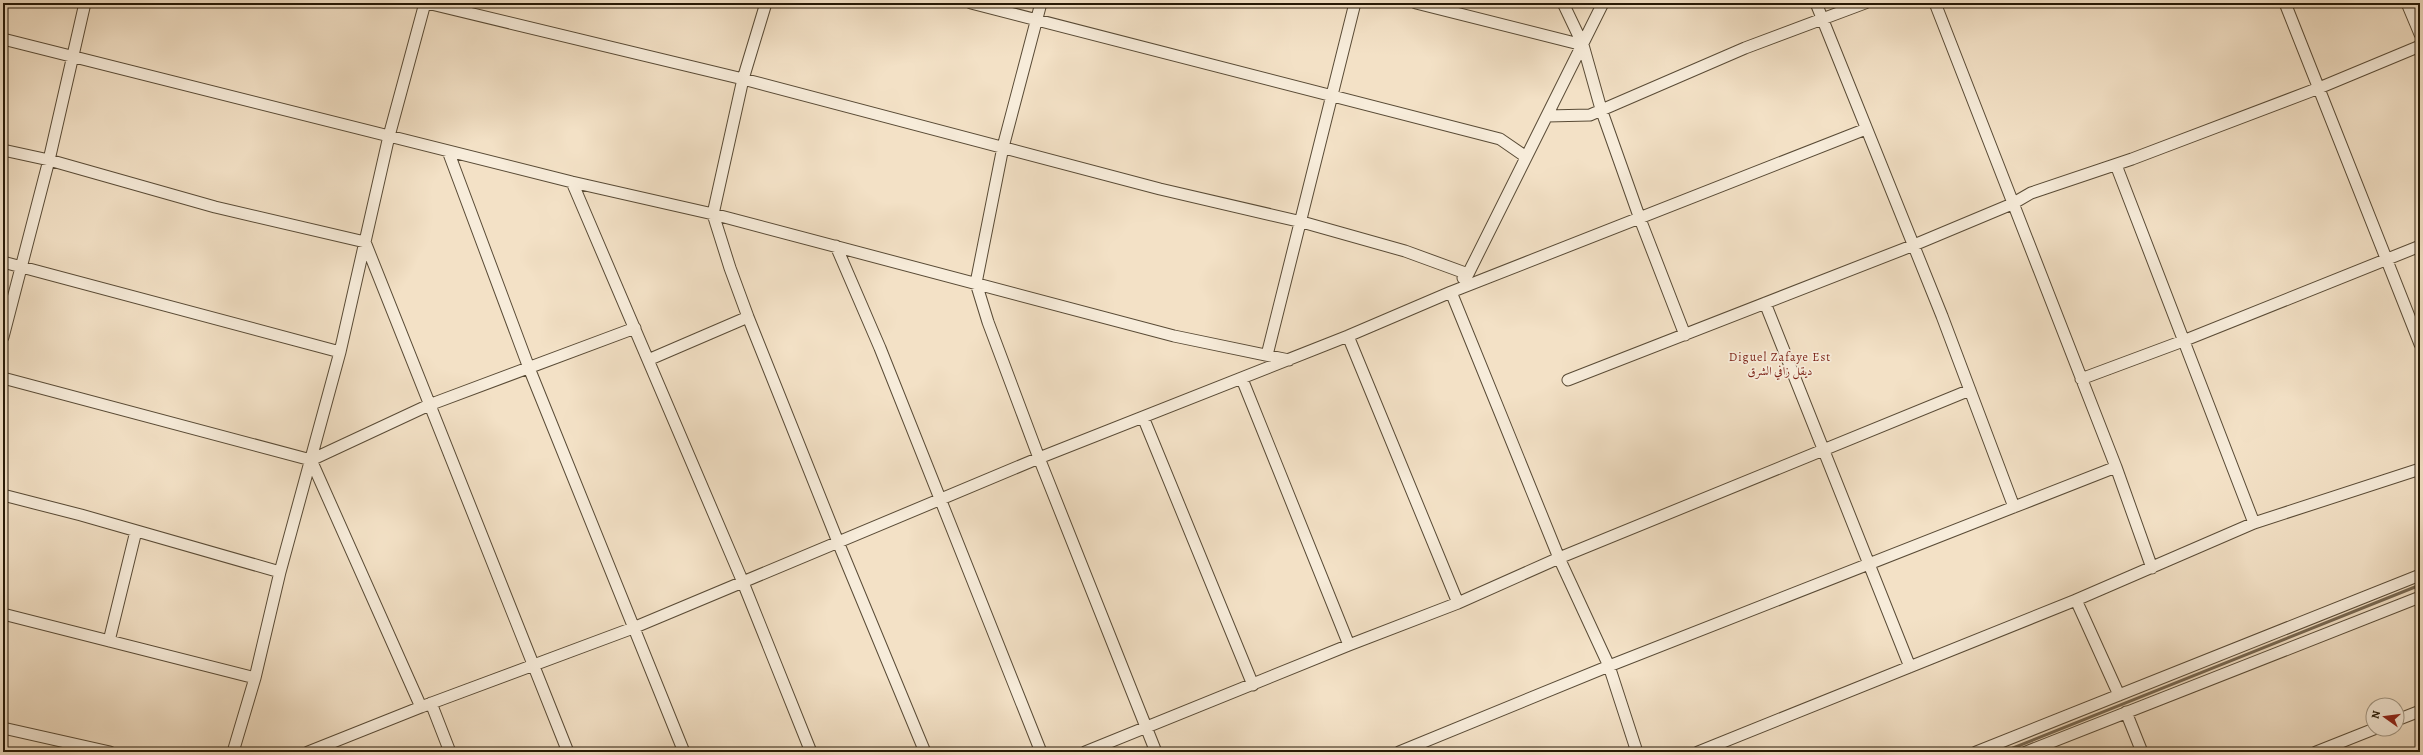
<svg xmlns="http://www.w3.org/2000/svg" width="2423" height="755" font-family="Alegreya,Amiri,serif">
	<rect width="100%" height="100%" fill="#f3e1c6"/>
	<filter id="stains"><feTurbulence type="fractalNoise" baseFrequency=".005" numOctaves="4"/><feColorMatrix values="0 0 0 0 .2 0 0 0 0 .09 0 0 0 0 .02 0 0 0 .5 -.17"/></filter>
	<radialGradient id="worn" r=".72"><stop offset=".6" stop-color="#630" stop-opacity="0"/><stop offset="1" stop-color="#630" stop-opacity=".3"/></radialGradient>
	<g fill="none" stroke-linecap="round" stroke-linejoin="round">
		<path stroke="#776852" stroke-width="3" d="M2003 752 2420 585"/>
		<defs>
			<path id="street" d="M427 3 743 79 1160 189 1302 222 1405 251 1468 274
				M766 3 743 79 713 214 730 268 748 317 838 542 925 752
				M971 3 1500 139 1526 157
				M1041 3 1003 147 976 283 988 322 1039 458 1156 752
				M1416 3 1583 45
				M1563 3 1583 45 1601 109 1640 219 1685 335
				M1816 3 1942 316 2014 507 2116 467
				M1935 3 2116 467 2152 568
				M2285 3 2420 344
				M2407 3 2420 34
				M3 39 572 182 713 214 1174 336 1289 360
				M1547 116 1590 115 1745 48 1865 3
				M3 150 49 160 215 207 365 242 568 752
				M448 151 529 368 684 752
				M2116 165 2254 523
				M572 182 742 580 811 752
				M836 246 880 348 1041 752
				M3 262 340 352
				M1463 278 1468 274 1603 3
				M1451 292 1559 558 1609 666 1637 752
				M1765 303 1910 667
				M1348 336 1458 603
				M3 337 49 160 85 3
				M1267 355 1355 3
				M648 360 748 317
				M3 378 311 460 429 405 635 328
				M1242 379 1349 645
				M2081 379 2183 341 2420 246
				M1568 380 1914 245 2012 204 2031 193 2132 159 2319 88 2420 46
				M1143 417 1253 685
				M311 460 421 707
				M3 495 81 515 280 572
				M2076 600 2119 695
				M3 614 255 678
				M109 641 136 531
				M431 703 450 752
				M2126 712 2142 752
				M2397 720 2420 711
				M3 728 110 752
				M233 752 255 678 280 572 340 352 389 136 425 3
				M308 752 421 707 633 628 1039 458 1348 336 1451 292 1866 129
				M1085 752 1349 645 1458 603 1559 558 1970 390
				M1399 752 1609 666 2014 507
				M1698 752 2076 600 2254 523 2420 469
				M1976 752 2420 575
				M2026 752 2420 597
				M2316 752 2374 729"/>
		</defs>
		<use href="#street" stroke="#594b36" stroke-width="13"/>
		<use href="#street" stroke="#f7ecda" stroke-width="11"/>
	</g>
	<g text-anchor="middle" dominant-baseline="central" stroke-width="3.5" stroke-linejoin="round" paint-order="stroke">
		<g font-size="12" letter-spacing="1" fill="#7a1f14" stroke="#f7ecda">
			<text x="1780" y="357">Diguel Zafaye Est<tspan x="1780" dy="14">ديقل زافي الشرق</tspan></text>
		</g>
	</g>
	<rect width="2423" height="755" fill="none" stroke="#f3e1c6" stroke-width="16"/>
	<rect x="4" y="4" width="2415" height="747" fill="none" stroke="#261906" stroke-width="2"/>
	<rect x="8" y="8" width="2407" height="739" fill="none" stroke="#261906"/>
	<g transform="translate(2385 717) rotate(284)"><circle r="19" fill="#f7ecda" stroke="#a39885"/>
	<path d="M0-3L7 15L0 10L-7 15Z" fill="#8f2418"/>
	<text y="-6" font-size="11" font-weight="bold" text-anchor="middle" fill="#261906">N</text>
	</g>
	<rect width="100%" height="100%" filter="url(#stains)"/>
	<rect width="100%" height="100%" fill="url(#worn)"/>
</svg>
